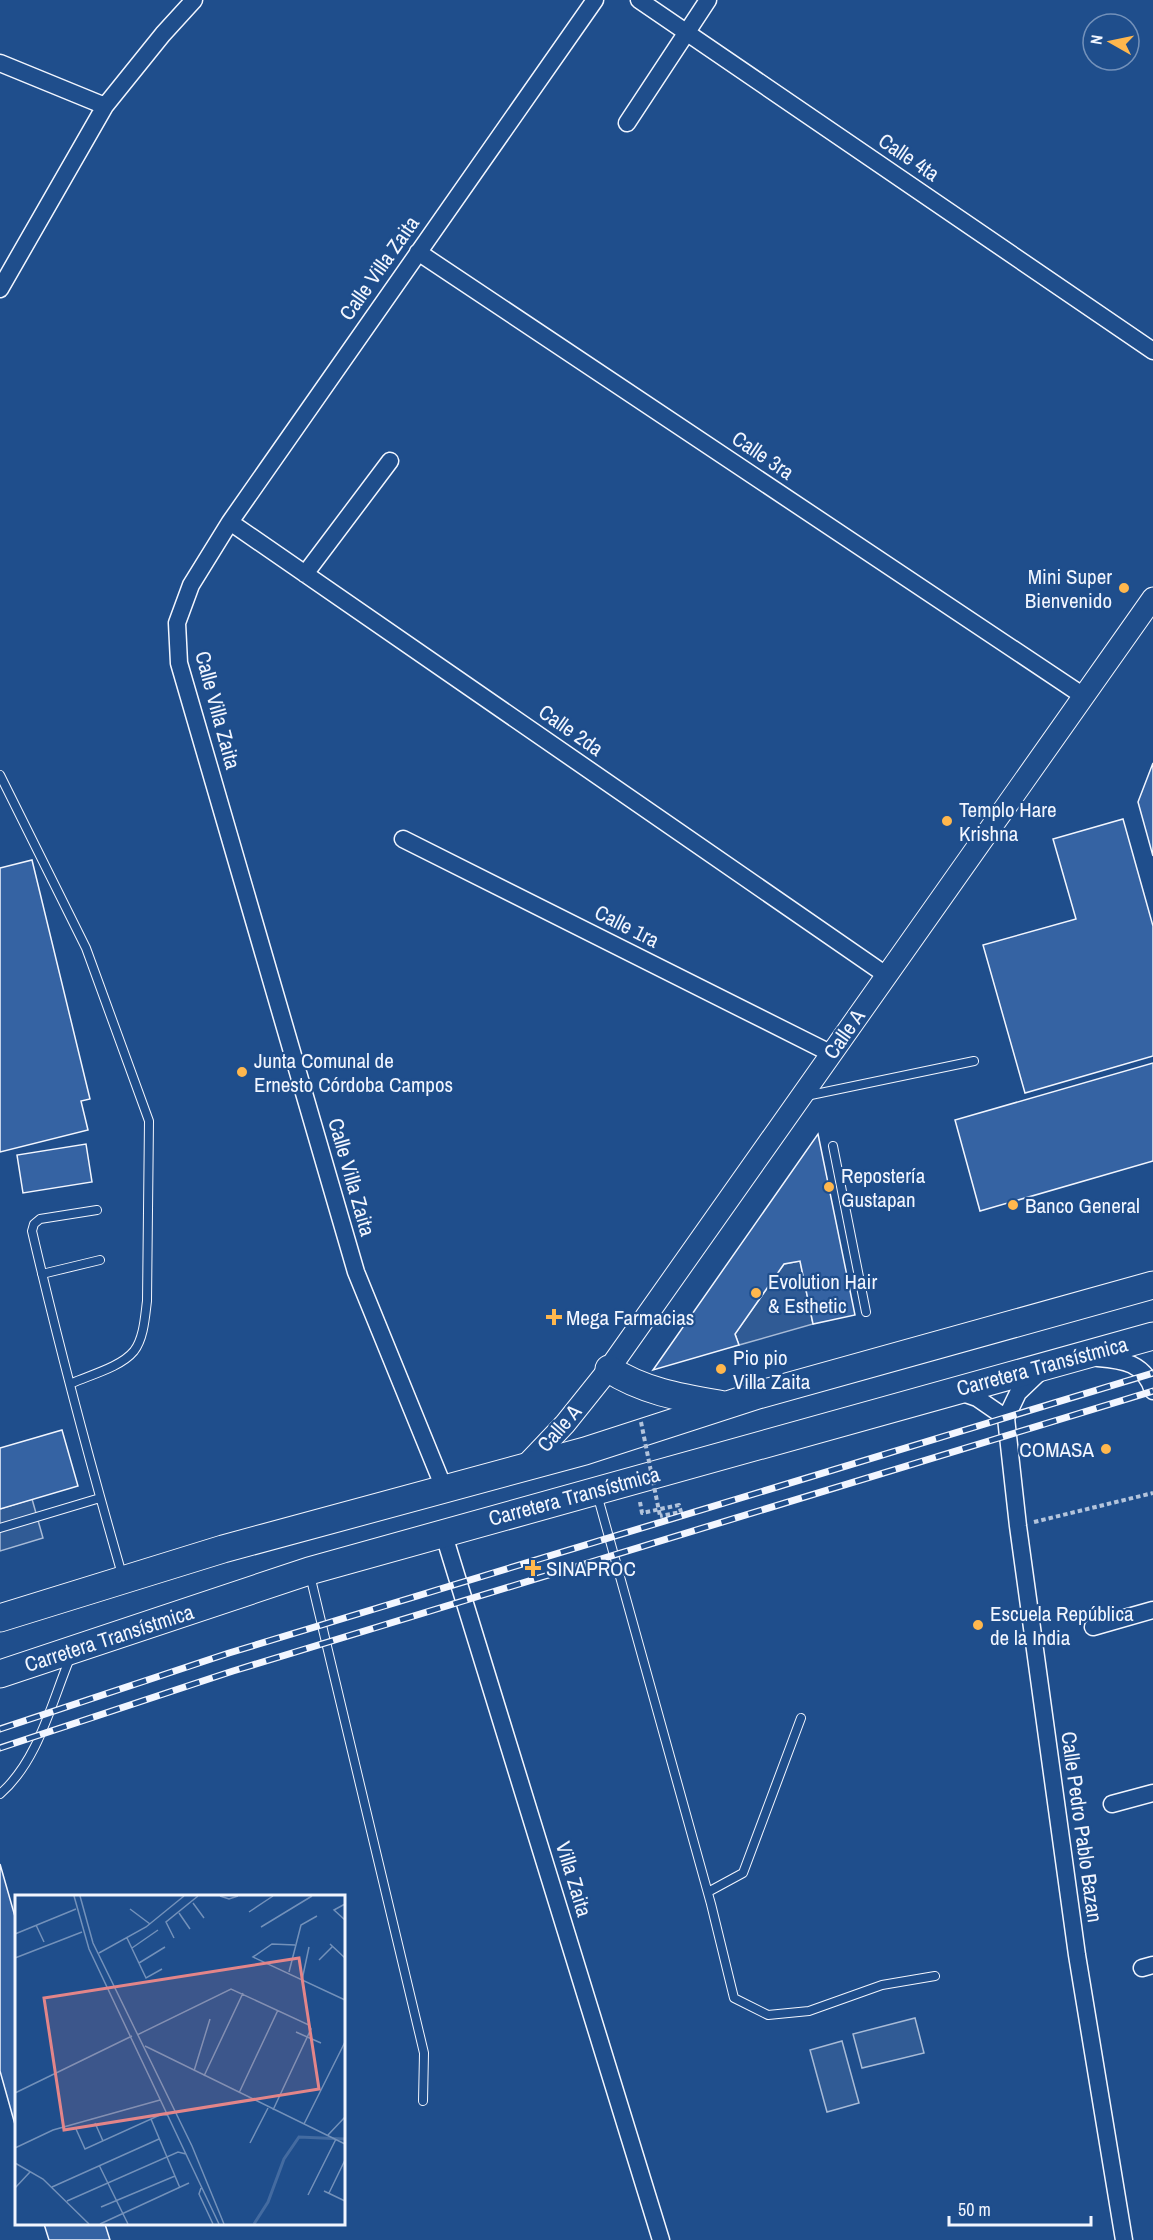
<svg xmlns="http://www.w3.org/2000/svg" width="1153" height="2240" font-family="'Archivo Narrow',sans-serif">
	<rect width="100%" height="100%" fill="#1f4e8c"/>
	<path fill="#305b95" stroke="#a8bbd7" stroke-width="1.5" d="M800 1261 813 1324 739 1345 735 1334 784 1264Z
		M32 1499 43 1538 0 1551V1509Z
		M915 2018 924 2053 862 2068 853 2034Z
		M842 2041 859 2103 827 2112 810 2050Z"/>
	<path fill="#3563a3" stroke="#f2f6ff" stroke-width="1.5" d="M1153 763V856L1138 802Z
		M1123 819 1153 926V1056L1025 1093 983 945 1076 919 1053 839Z
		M32 860 90 1099 81 1101 88 1130 0 1152V868Z
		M1153 1063V1161L980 1211 955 1120Z
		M818 1134 855 1315 813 1324 800 1261 784 1264 735 1334 739 1345 653 1370Z
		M86 1144 92 1182 23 1193 17 1155Z
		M62 1430 78 1486 0 1509V1448Z
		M0 1864 16 1920V2128L0 2071Z
		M44 2224H105L110 2240H49Z"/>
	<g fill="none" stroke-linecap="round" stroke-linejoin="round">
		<defs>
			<path id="service" d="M0 775 86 948 149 1121 147 1301C145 1316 144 1338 134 1351 121 1367 90 1375 72 1383
				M806 1096 974 1061
				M833 1146 866 1312
				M97 1210 40 1219 34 1224 32 1231C59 1347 90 1463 123 1578
				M42 1274 100 1260
				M597 1494 711 1904 734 1998 768 2015 809 2011 882 1985 935 1976
				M0 1528 100 1498
				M310 1575 424 2053 423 2101
				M0 1794C38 1761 51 1704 70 1658
				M708 1892 743 1873 801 1718"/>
			<path id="minor" d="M639 0 1153 351
				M0 63 105 106
				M627 123 708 0
				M418 252 1082 695
				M0 289 105 106 163 34 194 0
				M230 522 886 975
				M305 574 390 461
				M403 839 830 1053
				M1098 1358C1123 1360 1145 1363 1153 1391
				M1041 1371 1018 1393 1006 1418 1018 1526 1077 1955 1124 2240
				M957 1391 977 1398 1006 1418
				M444 1488 356 1272 179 663 177 623 191 585 230 522 595 0
				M443 1532 661 2240
				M1093 1627 1153 1610
				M1112 1804 1153 1793
				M1142 1968 1153 1965"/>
			<path id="tertiary" d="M526 1465 565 1424 609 1369 1153 598"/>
			<path id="primary" d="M609 1369C644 1392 684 1398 724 1405
				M0 1618 223 1549 585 1451 758 1395 1153 1285
				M0 1674 309 1571 1153 1336"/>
		</defs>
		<use href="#service" stroke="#f2f6ff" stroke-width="10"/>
		<use href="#minor" stroke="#f2f6ff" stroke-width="19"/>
		<use href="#tertiary" stroke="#f2f6ff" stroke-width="23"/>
		<use href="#primary" stroke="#f2f6ff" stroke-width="29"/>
		<path stroke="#b3c4dc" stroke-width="4" stroke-dasharray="4.5 3" stroke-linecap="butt" d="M640 1502 642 1513 679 1505 681 1512 660 1516
			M1034 1522 1153 1493"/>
		<use href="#service" stroke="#1f4e8c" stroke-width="8"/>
		<use href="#minor" stroke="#1f4e8c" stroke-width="16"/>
		<use href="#tertiary" stroke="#1f4e8c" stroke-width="21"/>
		<use href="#primary" stroke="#1f4e8c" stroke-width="27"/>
		<defs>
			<path id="rail" d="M0 1729 229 1653 1153 1373
				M0 1748 233 1671 1153 1391"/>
		</defs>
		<use href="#rail" stroke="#f2f6ff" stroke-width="7"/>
		<use href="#rail" stroke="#1f4e8c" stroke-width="4.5" stroke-dasharray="14" stroke-linecap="butt"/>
		<path stroke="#b3c4dc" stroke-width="4" stroke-dasharray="4.5 3" stroke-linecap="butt" d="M641 1422 660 1516"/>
	</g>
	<g fill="#ffb74d" stroke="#1f4e8c" stroke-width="2">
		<circle cx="1124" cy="588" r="6"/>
		<circle cx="947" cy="821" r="6"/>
		<circle cx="242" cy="1072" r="6"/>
		<circle cx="829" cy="1187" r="6"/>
		<circle cx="1013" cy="1205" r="6"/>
		<circle cx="756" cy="1293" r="6"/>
		<path d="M551 1308h6v6h6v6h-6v6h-6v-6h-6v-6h6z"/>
		<circle cx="721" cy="1369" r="6"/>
		<circle cx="1106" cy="1449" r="6"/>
		<path d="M530 1559h6v6h6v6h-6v6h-6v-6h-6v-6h6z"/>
		<circle cx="978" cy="1625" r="6"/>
	</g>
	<g text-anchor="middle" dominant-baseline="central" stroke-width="4.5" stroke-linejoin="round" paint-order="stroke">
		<g font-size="21" fill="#f2f6ff" stroke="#1f4e8c">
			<text transform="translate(909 157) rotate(34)">Calle 4ta</text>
			<text transform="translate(379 268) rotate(-55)">Calle Villa Zaita</text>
			<text transform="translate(763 455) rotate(34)">Calle 3ra</text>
			<text transform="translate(218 710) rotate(75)">Calle Villa Zaita</text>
			<text transform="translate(571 730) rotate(35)">Calle 2da</text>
			<text transform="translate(627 926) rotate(27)">Calle 1ra</text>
			<text transform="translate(844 1034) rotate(-55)">Calle A</text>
			<text transform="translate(352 1177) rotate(74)">Calle Villa Zaita</text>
			<text transform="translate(1042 1366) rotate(-15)">Carretera Transístmica</text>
			<text transform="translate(559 1428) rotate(-49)">Calle A</text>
			<text transform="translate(574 1496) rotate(-15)">Carretera Transístmica</text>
			<text transform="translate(109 1638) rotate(-18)">Carretera Transístmica</text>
			<text transform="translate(1082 1827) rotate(82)">Calle Pedro Pablo Bazan</text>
			<text transform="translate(574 1879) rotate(73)">Villa Zaita</text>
		</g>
		<g font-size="21" fill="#f2f6ff" stroke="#1f4e8c" text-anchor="start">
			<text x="1112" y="576" text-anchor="end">Mini Super<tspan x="1112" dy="24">Bienvenido</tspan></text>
			<text x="959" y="809">Templo Hare<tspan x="959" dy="24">Krishna</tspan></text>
			<text x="254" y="1060">Junta Comunal de<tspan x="254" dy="24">Ernesto Córdoba Campos</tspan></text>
			<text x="841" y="1175">Repostería<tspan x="841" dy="24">Gustapan</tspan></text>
			<text x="1025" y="1205">Banco General</text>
			<text x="768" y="1281">Evolution Hair<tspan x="768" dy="24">&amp; Esthetic</tspan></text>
			<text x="566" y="1317">Mega Farmacias</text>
			<text x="733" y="1357">Pio pio<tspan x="733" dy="24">Villa Zaita</tspan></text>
			<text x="1094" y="1449" text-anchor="end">COMASA</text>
			<text x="546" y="1568">SINAPROC</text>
			<text x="990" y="1613">Escuela República<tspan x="990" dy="24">de la India</tspan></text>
		</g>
	</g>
	<g transform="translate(15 1895)">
		<rect width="330" height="330" fill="#1f4e8c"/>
		<path fill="none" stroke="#446ba0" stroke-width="3" d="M239 329 253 307 269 264 284 242 330 244"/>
		<path fill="none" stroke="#7391ba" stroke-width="1.5" d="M59 1 74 54 204 329M65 1 78 48 177 251 209 329M205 1 214 4 223 1M178 8 189 23M330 9 319 15 330 25M115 14 135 29M234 17 258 1M164 18 175 34M21 30 29 47M246 32 297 1M0 39 61 14M112 43 131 83 147 74M159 43 151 27 183 1M315 49 330 63M280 50 257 49 238 62 330 105M117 53 143 35M84 58 131 32 169 1M0 63 67 37M304 65 318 51M124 68 150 52M274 77 286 30 302 21M287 85 294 52M281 137 306 148M122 140 216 94 294 130 296 134 258 215M130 151 330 249M179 176 195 124M189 181 228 98M0 198 117 141M224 198 263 115M136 224 165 293M80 228 88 246M289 229 330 147M61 234 70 254 147 219 152 220M313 240 330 222M235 248 253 213M0 253 38 235 145 205M0 268 28 284 74 329M84 270 113 329M37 292 144 244M0 293 15 277M186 293 184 299 198 329M309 296 330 306M314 298 330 265M293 300 321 244M52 306 163 257 171 259M86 312 160 281M85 329 174 288"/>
		<path fill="#e38589" fill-opacity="0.15" stroke="#e38589" stroke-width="3" d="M284 63 304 194 49 235 29 103Z"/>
		<rect width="330" height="330" fill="none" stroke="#f2f6ff" stroke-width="3"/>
	</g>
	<g transform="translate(1111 42) rotate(279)"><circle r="28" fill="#1f4e8c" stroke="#7391ba" stroke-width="1.5"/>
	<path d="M0-4.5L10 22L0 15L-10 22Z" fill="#ffb74d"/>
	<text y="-9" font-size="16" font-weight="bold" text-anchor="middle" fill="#f2f6ff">N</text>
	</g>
	<path d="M949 2216v9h142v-9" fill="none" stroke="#f2f6ff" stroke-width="3"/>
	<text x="958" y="2216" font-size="18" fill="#f2f6ff" stroke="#1f4e8c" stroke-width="4.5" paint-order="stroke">50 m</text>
</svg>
